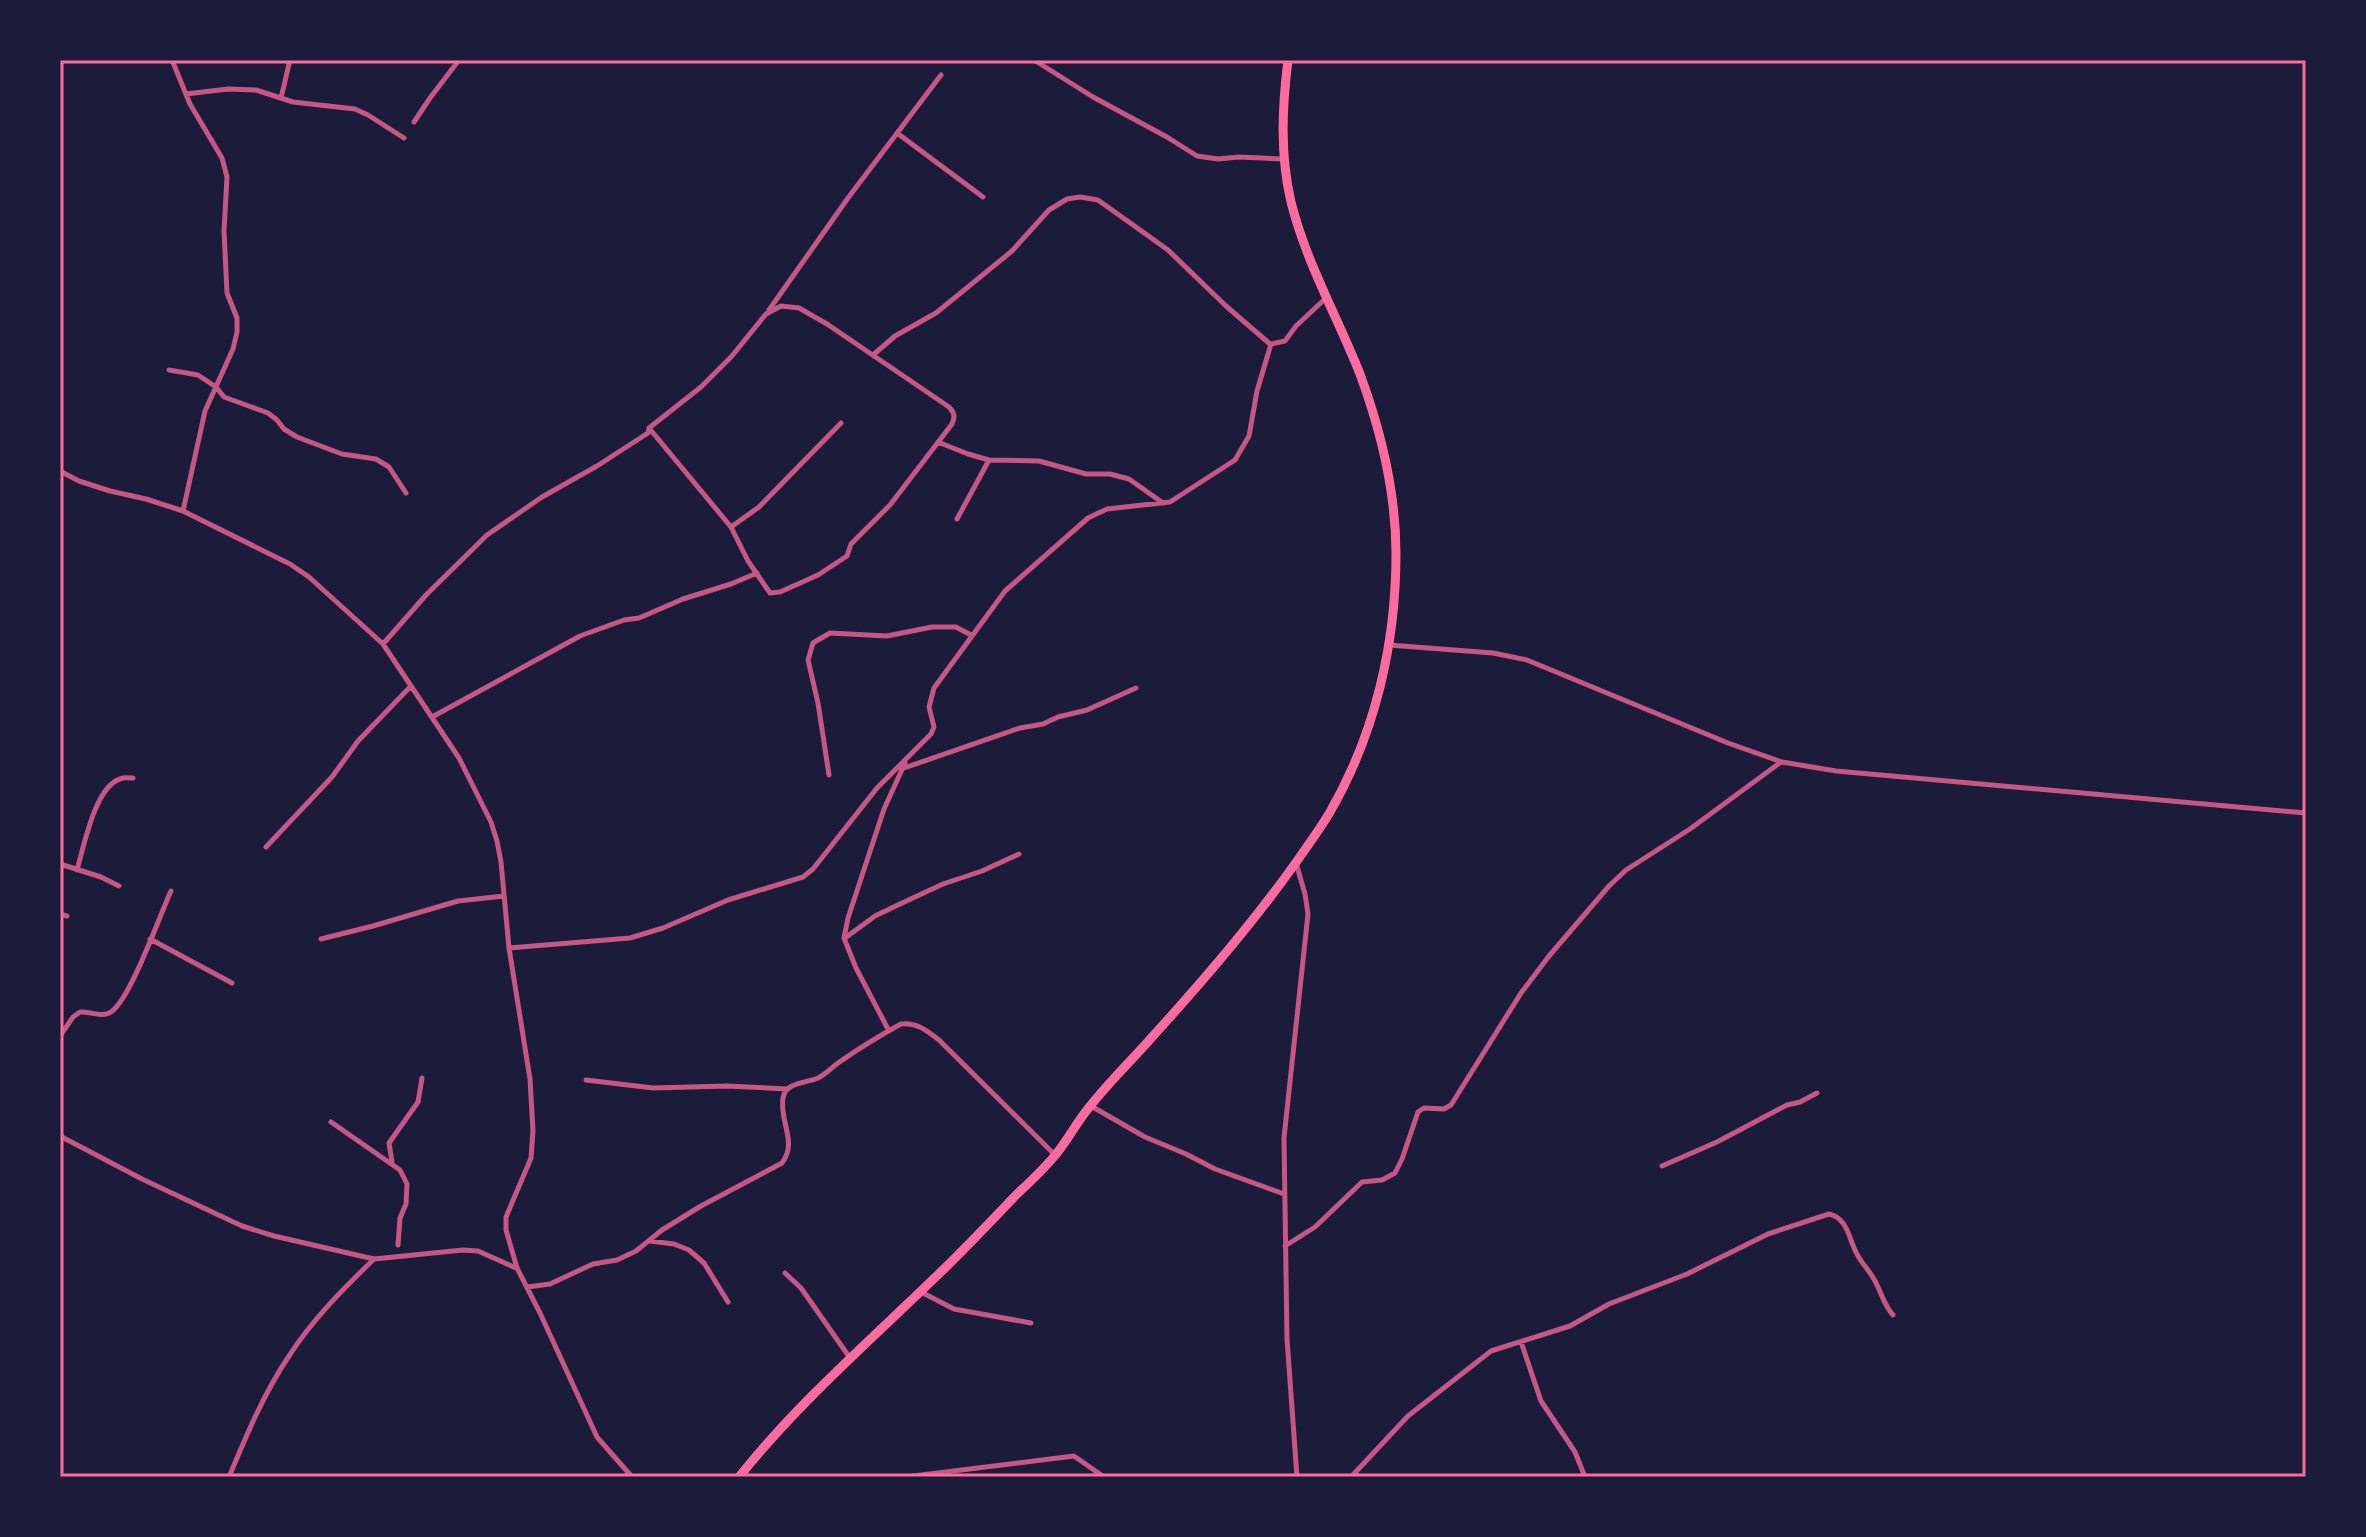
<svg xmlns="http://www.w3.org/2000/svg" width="2366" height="1537" font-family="'Space Grotesk',sans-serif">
	<rect width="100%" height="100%" fill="#1b1b3a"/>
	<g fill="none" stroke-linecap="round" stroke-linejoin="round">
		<path stroke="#c65784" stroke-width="5" d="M172 60 190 104 222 158 227 177 224 231 227 293 237 318V332L233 349 205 411 183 511
			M1034 60 1093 97 1167 137 1197 156 1218 159 1239 157 1283 159
			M186 94 228 89 256 90 293 102 355 109 368 115 404 138
			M281 98 290 60
			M414 122 430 98 459 60
			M897 133 983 197
			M769 310 848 198 941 75
			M873 355 895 336 936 313 1012 251 1049 210 1067 199 1080 197 1098 200 1168 250 1226 306 1270 344
			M169 370 198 375 216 387 224 397 268 413 277 420 284 429 297 437 342 454 376 459 389 467 406 493
			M938 442 968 454 989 460 1039 461 1086 474H1110L1129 479 1163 503
			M60 471 79 481 110 491 146 499 183 511 290 564 309 577 383 644 459 758 491 822 497 841 501 862 509 948 530 1079 533 1131 531 1158 506 1217V1230L517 1268 540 1313 597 1437 632 1477
			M957 519 989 460
			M731 527 759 507 841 423
			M383 644 426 595 487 535 542 497 597 466 648 433 649 428 701 387 731 357 766 314 781 306 799 308 827 324 949 407C955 413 955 417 952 424L890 505 851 544 847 556 818 575 780 592 770 593 748 561 731 527 649 428
			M1389 645 1493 653 1527 660 1728 743 1782 762 1836 771 2306 813
			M432 717 580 636 624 620 639 618 683 599 731 584 757 573
			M904 768 1020 728 1043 724 1058 717 1087 710 1136 688
			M829 775 818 703 808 660 813 643 830 633 887 636 932 627H956L971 635
			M266 847 332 777 358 741 411 686
			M1296 863 1305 894 1308 914 1284 1138 1287 1339 1297 1477
			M60 864 101 877 119 886
			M77 870C84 846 95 787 120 779 124 777 129 778 133 778
			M60 914 67 916
			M845 938 875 916 900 904 943 884 982 871 1019 854
			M150 939 232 983
			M321 939 373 926 458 901 504 896
			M509 948 630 938 663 928 728 900 803 877 813 869 877 788 931 734 934 727 929 707 934 688 1005 591 1088 518 1107 509 1170 502 1235 460 1249 436 1257 391 1271 344 1285 341 1296 326 1326 298
			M889 1031 856 968 844 938 848 918 884 809 905 763
			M60 1036 73 1017 80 1012C89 1011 102 1018 111 1012 131 998 159 917 171 891
			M586 1080 653 1088 727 1086 788 1089
			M1091 1106 1145 1137 1186 1154 1215 1169 1284 1194
			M331 1122 400 1170 407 1184 406 1204 400 1218 398 1245
			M60 1136 142 1179 242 1226 274 1236 374 1259 463 1250 478 1251 516 1268
			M392 1162 389 1143 418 1102 422 1078
			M1662 1166 1717 1142 1787 1105 1800 1102 1817 1093
			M650 1241 674 1244 689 1250 704 1263 728 1302
			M1285 1246 1315 1227 1362 1182 1382 1180 1395 1173 1402 1159 1418 1112 1424 1108 1444 1109 1451 1105 1521 993 1549 956 1609 886 1626 870 1690 829 1781 762
			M785 1273 801 1288 850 1358
			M527 1287 550 1284 593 1264 617 1260 636 1251 662 1230 701 1206 782 1163C798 1142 779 1121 783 1098 785 1082 807 1083 818 1078 826 1074 831 1068 838 1063 858 1049 879 1036 901 1024 917 1022 927 1031 939 1040L1055 1155
			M921 1292 954 1309 1031 1323
			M1521 1342 1541 1401 1575 1452 1585 1477
			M229 1477C246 1436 264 1393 289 1356 312 1320 344 1288 374 1259
			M905 1477 1074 1456 1104 1477
			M1351 1477 1408 1416 1491 1351 1570 1326 1609 1304 1687 1274 1768 1234 1829 1214C1848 1218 1849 1240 1857 1254 1862 1264 1870 1271 1875 1281 1881 1292 1884 1305 1893 1315"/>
		<path stroke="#ff6b9d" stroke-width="9" d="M739 1477C802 1398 880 1332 951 1262 973 1240 995 1217 1016 1195 1030 1182 1045 1168 1057 1153 1069 1138 1078 1120 1091 1105 1110 1081 1133 1059 1153 1036 1204 980 1253 923 1297 861 1308 845 1320 829 1330 812 1375 734 1396 644 1396 554 1396 493 1381 431 1360 374 1337 316 1306 262 1291 202 1280 155 1282 108 1288 60"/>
	</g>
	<rect width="2366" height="1537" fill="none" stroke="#1b1b3a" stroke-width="124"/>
	<rect x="62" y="62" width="2242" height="1413" fill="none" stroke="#ff6b9d" stroke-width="3"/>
</svg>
